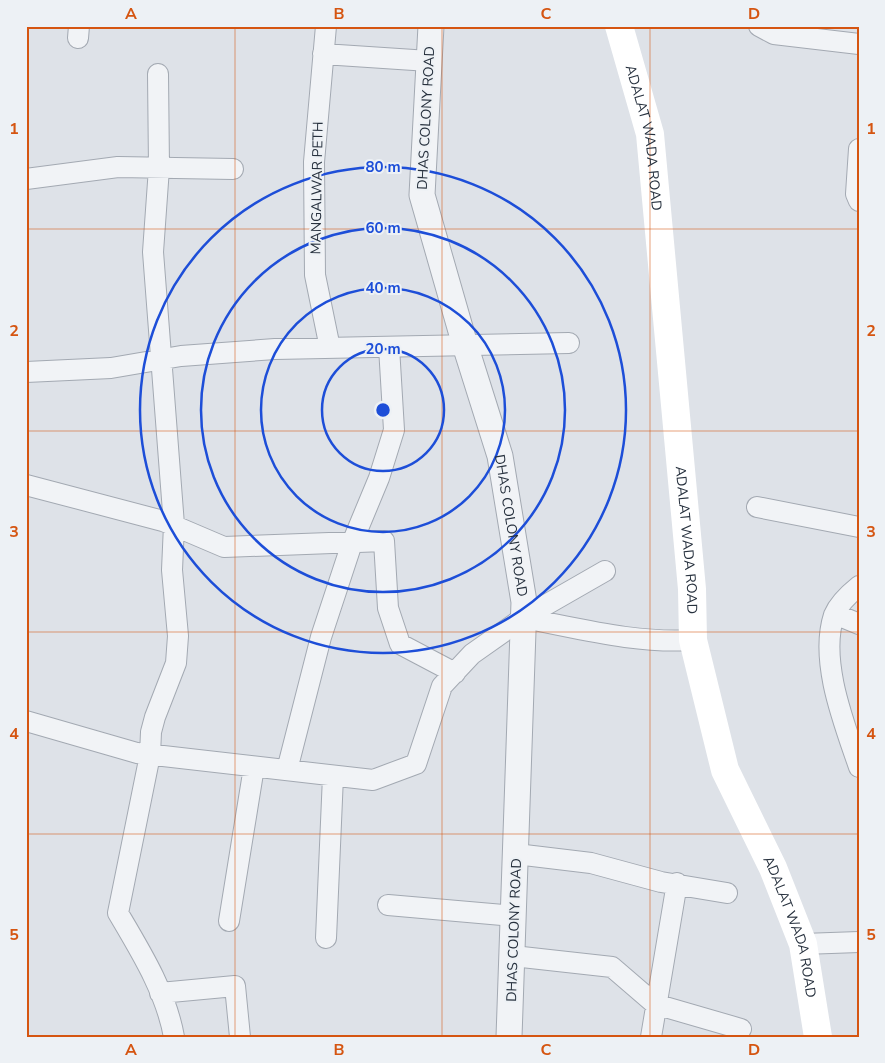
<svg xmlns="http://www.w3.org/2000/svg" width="885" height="1063" font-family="'Nunito Sans',sans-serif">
	<rect width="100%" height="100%" fill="#dee2e8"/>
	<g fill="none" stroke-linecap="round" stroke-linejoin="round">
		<defs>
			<path id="minor" d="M326 26 314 162 315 275 330 348
				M759 26 774 34 859 44
				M78 38 79 26
				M323 54 429 61
				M158 74 159 168 153 252 174 525 172 570 178 636 176 663 155 717 151 732 150 755 118 913C141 952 166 992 174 1037
				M859 149 856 194 859 201
				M26 179 118 167 233 169
				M26 372 111 368 181 356 275 349 569 343
				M26 485 163 521 224 547 384 541 388 608 400 644 455 673
				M757 507 859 527
				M859 586C849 594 839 603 834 615 819 661 844 723 859 767
				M835 614 859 624
				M523 618C578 628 636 644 693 640
				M26 721 137 753 373 780 416 764 442 686 472 654 523 618 605 571
				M287 770 321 637 352 543 379 478 394 430 389 347
				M516 854 591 863 661 882 727 893
				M388 905 514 916
				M229 921 254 767
				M326 938 333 776
				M803 944 859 942
				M513 956 612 967 655 1004 741 1029
				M160 993 235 986 240 1037
				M651 1037 677 883"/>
			<g id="tertiary">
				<path id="s1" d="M431 26 422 195 465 345 500 456 524 602 509 1037"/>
			</g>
		</defs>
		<use href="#minor" stroke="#a3a9b2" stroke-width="22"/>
		<use href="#tertiary" stroke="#a3a9b2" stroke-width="27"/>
		<use href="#minor" stroke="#f1f3f6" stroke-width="20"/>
		<use href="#tertiary" stroke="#f1f3f6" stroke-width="25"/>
		<path stroke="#fff" stroke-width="28" id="s2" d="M619 26 650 134 692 589 693 640 725 770 773 868 803 944 818 1037"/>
	</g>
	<path fill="none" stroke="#d55511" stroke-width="1" stroke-opacity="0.55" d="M235 26V1037M442 26V1037M650 26V1037M26 229H859M26 431H859M26 632H859M26 834H859"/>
	<g fill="none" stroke="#1d4ed8" stroke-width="2.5">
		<circle cx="383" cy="410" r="61"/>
		<circle cx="383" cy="410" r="122"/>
		<circle cx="383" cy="410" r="182"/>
		<circle cx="383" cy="410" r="243"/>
	</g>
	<g text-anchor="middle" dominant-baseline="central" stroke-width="4" stroke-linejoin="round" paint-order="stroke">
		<g font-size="14" fill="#27313e" stroke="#edf1f5">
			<text transform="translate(426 118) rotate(-87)">DHAS COLONY ROAD</text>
			<text stroke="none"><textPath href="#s2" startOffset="115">ADALAT WADA ROAD</textPath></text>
			<text transform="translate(317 188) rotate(-89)">MANGALWAR PETH</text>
			<text stroke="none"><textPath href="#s1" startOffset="512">DHAS COLONY ROAD</textPath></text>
			<text stroke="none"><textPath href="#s2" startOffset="520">ADALAT WADA ROAD</textPath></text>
			<text stroke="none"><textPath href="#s2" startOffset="925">ADALAT WADA ROAD</textPath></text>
			<text transform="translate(514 930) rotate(-88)">DHAS COLONY ROAD</text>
		</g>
	</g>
	<circle cx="383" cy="410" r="8" fill="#1d4ed8" stroke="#edf1f5" stroke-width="2.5"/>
	<g font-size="15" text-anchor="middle" font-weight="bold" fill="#1d4ed8" stroke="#edf1f5" stroke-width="4" stroke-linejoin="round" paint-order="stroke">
		<text x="383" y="172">80 m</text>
		<text x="383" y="233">60 m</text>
		<text x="383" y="293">40 m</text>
		<text x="383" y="354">20 m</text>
	</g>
	<rect width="885" height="1063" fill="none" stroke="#edf1f5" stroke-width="55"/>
	<rect x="28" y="28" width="830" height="1008" fill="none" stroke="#d55511" stroke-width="2"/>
	<g font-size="16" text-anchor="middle" font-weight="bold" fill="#d55511">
		<text x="131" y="19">A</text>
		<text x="339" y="19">B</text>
		<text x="546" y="19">C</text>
		<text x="754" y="19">D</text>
		<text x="14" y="134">1</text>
		<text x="871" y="134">1</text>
		<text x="14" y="336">2</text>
		<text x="871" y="336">2</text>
		<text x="14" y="537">3</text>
		<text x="871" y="537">3</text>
		<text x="14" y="739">4</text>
		<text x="871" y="739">4</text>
		<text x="14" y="940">5</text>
		<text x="871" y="940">5</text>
		<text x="131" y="1055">A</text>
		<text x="339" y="1055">B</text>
		<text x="546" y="1055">C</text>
		<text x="754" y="1055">D</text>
	</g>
</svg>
